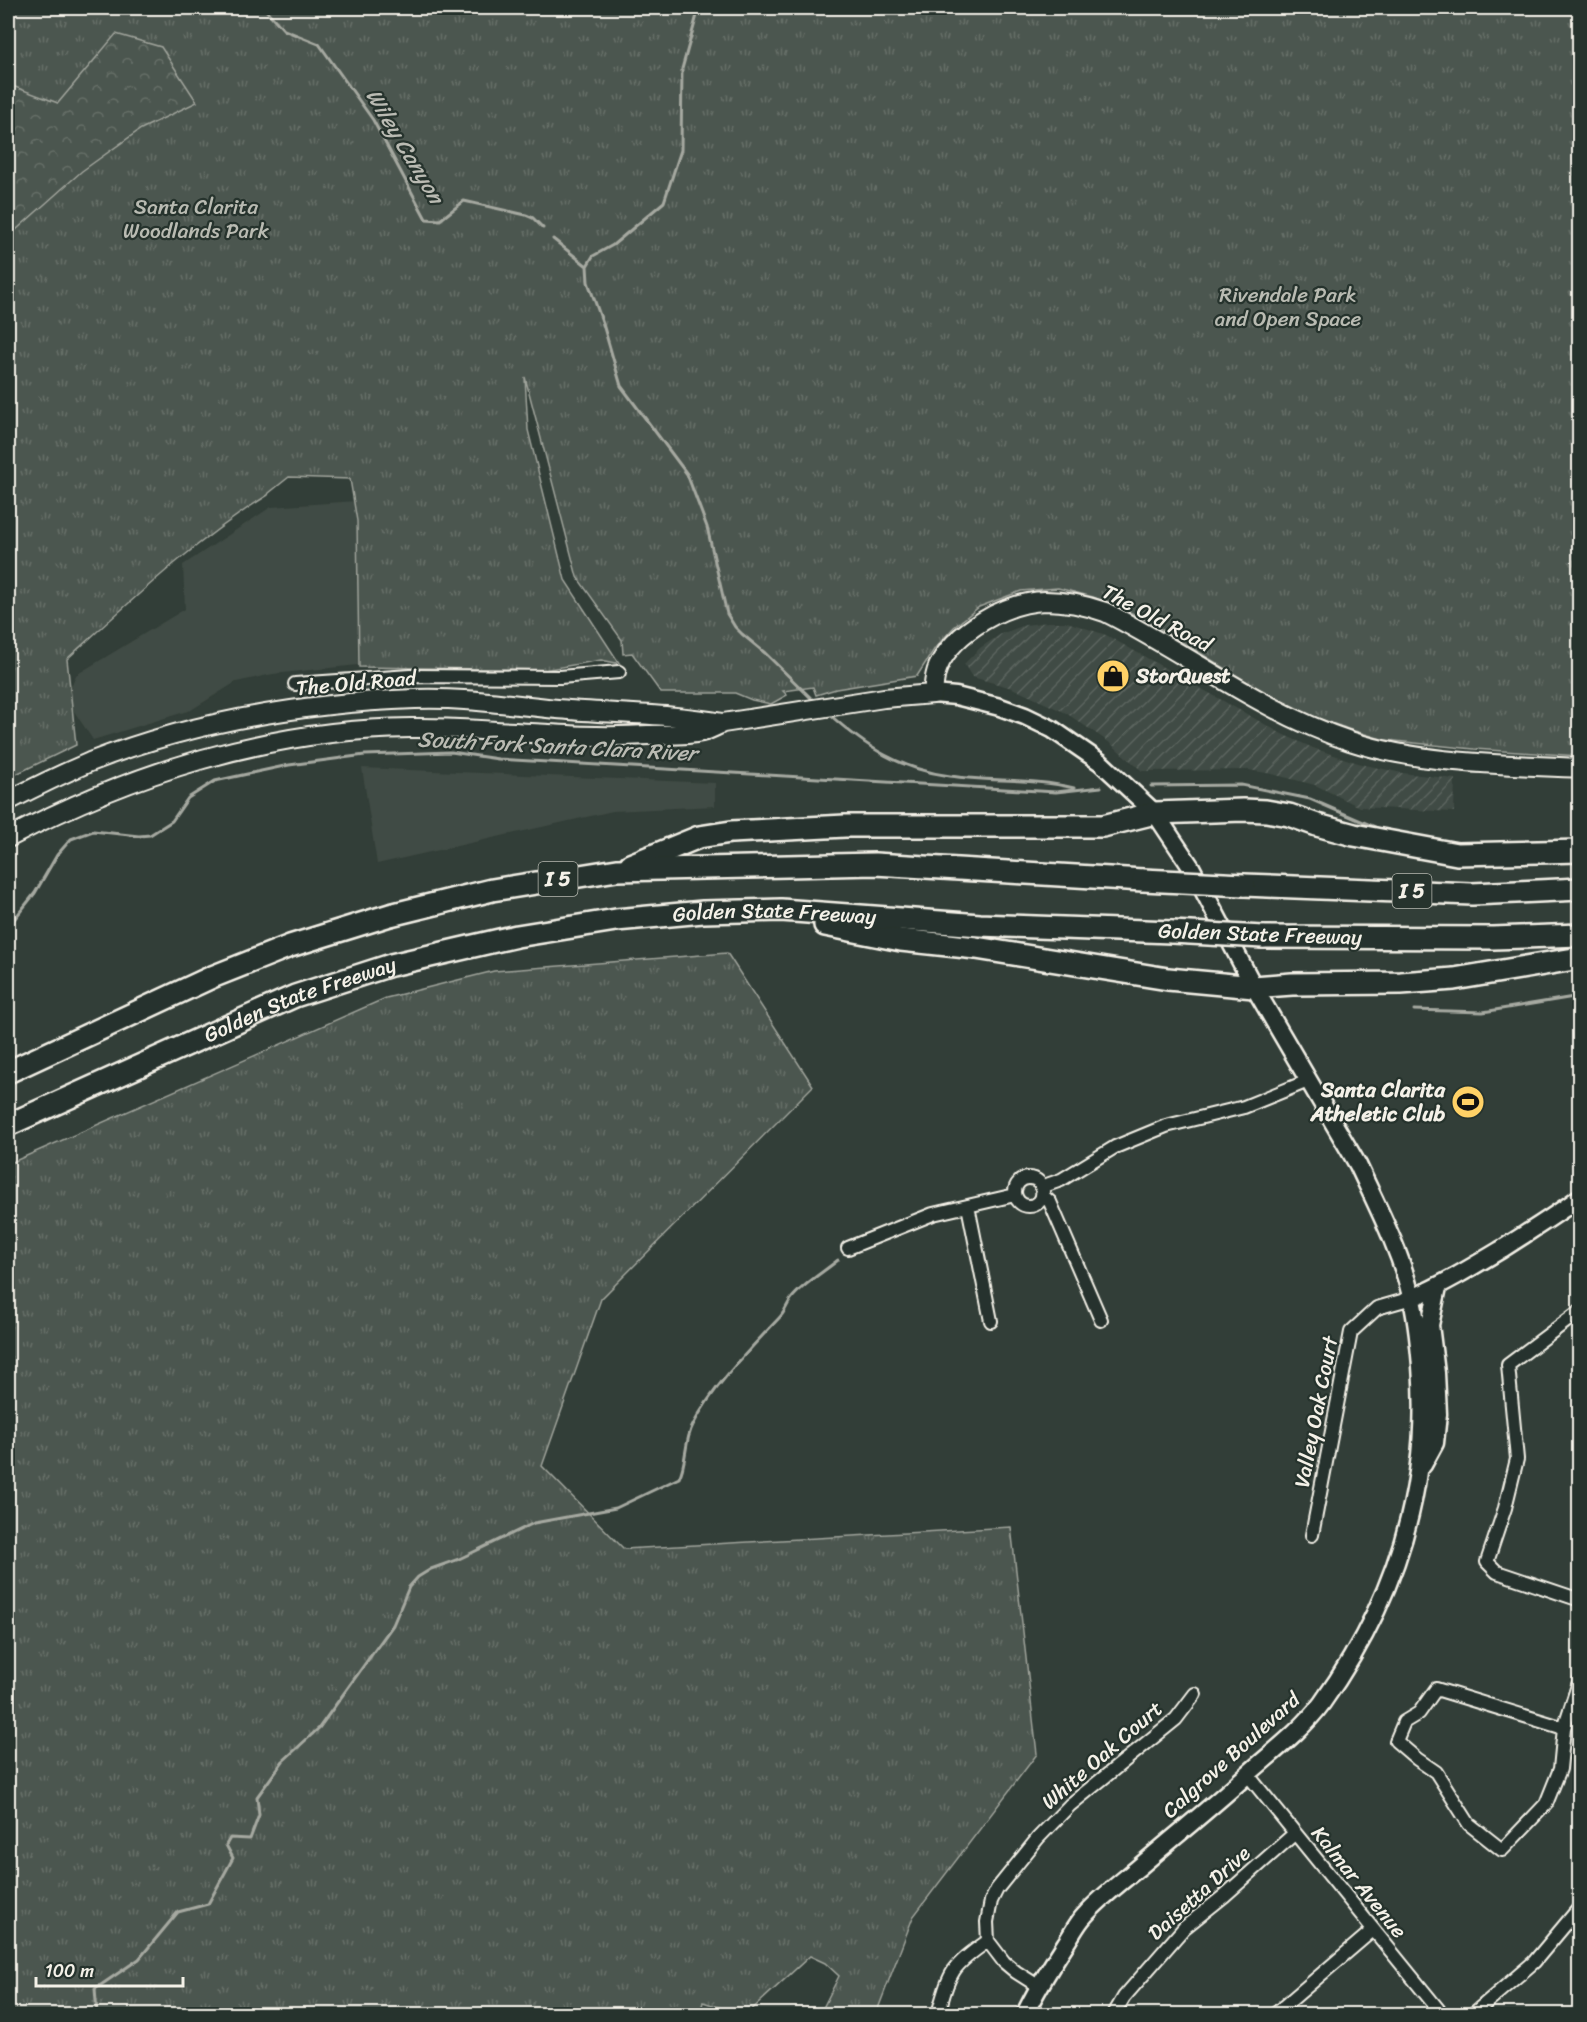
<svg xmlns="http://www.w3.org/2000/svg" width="1587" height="2022" font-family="Sriracha,sans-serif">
	<defs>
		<pattern id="industrial-furrows" width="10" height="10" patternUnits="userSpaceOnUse" patternTransform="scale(1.5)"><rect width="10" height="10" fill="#404b44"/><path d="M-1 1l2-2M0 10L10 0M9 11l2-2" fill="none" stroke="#5c655f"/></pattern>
		<pattern id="grass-tufts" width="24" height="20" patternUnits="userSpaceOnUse" patternTransform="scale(1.5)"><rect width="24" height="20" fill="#4c564f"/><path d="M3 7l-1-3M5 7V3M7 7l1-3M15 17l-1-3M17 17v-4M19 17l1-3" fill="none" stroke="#666f68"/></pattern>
		<pattern id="forest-crowns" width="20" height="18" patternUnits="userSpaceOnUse" patternTransform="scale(1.5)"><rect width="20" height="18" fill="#4c564f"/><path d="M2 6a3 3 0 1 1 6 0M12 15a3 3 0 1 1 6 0" fill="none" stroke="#666f68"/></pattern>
	</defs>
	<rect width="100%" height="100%" fill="#323e38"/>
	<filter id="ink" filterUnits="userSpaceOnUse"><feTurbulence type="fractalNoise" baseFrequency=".0167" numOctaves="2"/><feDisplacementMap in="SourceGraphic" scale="12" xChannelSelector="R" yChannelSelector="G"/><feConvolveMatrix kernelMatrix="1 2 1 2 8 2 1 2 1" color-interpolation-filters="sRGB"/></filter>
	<g filter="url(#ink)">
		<path fill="#404b44" d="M356 501 358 665 273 674 236 682 191 710 93 740 66 699 76 675 185 609 183 565 271 507Z
			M362 768 715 783V806L613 811 377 864Z"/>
		<path fill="url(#industrial-furrows)" d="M1048 622H1067L1106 635 1282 734 1313 748 1361 764 1402 773 1455 779 1454 812 1360 807 1315 785 1272 774 1249 770 1142 771 1110 743 1066 713 1012 688 972 677 964 664 980 648 1001 634 1025 625Z"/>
		<path fill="url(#grass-tufts)" stroke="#a0a49c" stroke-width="1.5" d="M8 8H1579V756L1474 749 1385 740 1348 729 1304 713 1254 686 1141 617 1093 597 1058 588 1021 591 979 607 954 627 935 648 917 676 836 689 816 695 813 687 783 691 787 695 771 704 752 700 735 693H661L632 653 623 654 622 640 577 577 525 377 528 430 565 580 625 672 616 663 601 660 544 670 359 667 357 521 350 479 289 477 269 493 268 495C194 541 131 601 67 659L76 745 8 778Z
			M727 953 813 1086 601 1299 542 1466 624 1549 1011 1527 1037 1754 913 1917 876 2014H820L839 1976 825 1963 810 1956 747 2014H740L703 2002 700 2014H8V1164L386 998 494 971Z"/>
		<path fill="url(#forest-crowns)" stroke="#a0a49c" stroke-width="1.5" d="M116 34 161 47 197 102 141 129 82 171 8 237V87L10 85 58 103Z"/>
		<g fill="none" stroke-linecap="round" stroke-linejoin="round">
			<path stroke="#a6a9a1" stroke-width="3" d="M264 8 284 30 319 44 373 120 426 219 440 220 464 201 526 215 533 218 543 228
				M699 8 682 69 681 150 664 202 613 245 593 256 587 266 588 282 603 324 621 386 687 474 707 527 727 614 735 627 742 634 765 653 815 702
				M553 239 587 266
				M829 714C867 748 900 769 950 776 991 782 1034 778 1074 788
				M1151 786 1241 785 1310 799 1384 831
				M8 927 35 893 57 855 71 839 93 831 139 836 150 835 172 821 188 798 215 781 289 765 365 755 451 752 498 759 1056 792 1101 787
				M1414 1010 1483 1012 1580 996
				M97 2014 95 1989 139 1959 178 1912 208 1904 233 1858 226 1845 230 1838 250 1839 259 1815 257 1797 283 1761 319 1728 393 1625 409 1587 418 1577 431 1569 459 1559 534 1523 616 1508 679 1478C687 1463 684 1441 693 1425 713 1386 750 1349 780 1317 785 1312 787 1304 792 1298 803 1284 825 1271 838 1260"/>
			<defs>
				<path id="street" d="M295 684 410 676 560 677 619 672
					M1015 1192a14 14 0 1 1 28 0a14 14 0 1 1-28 0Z
					M1041 1187 1061 1180 1115 1147 1166 1126 1244 1107 1308 1081
					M1042 1195 1050 1202 1101 1320
					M968 1206 991 1321
					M848 1248 933 1214 1015 1195
					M1580 1311 1508 1365 1517 1459 1505 1508 1487 1562 1497 1572 1580 1600
					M1312 1535 1351 1332 1377 1308 1412 1298
					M1564 1728 1436 1689 1419 1713 1404 1722 1396 1741 1417 1759 1436 1772 1469 1824 1502 1850 1546 1804 1560 1769 1564 1728 1580 1679
					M1248 1775 1442 2014
					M1038 1986 1016 1972 1004 1962 988 1941 987 1922 991 1901 997 1889 1038 1838 1070 1805 1176 1719 1195 1694
					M938 2014C950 1972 950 1967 988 1941
					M1114 2014 1124 1997 1184 1928 1224 1896 1294 1834
					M1275 2014 1373 1930
					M1473 2014 1534 1962 1580 1907"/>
				<path id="secondary" d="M933 694 956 696 1000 707 1025 716 1052 729 1100 762 1155 813 1191 867 1254 987 1358 1165C1378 1208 1400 1250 1411 1296 1417 1319 1419 1343 1421 1366 1431 1490 1394 1602 1322 1703 1303 1729 1274 1751 1249 1773 1213 1806 1175 1836 1138 1868 1120 1883 1100 1898 1085 1915 1078 1922 1073 1932 1068 1940 1052 1965 1037 1988 1025 2014
					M1412 1298C1444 1284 1472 1267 1502 1249 1528 1232 1555 1216 1580 1197
					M1423 1465 1435 1443 1438 1414 1436 1373 1430 1325 1438 1287"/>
				<path id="primary" d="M8 801C35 787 62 774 90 762 192 722 305 703 415 699 467 697 518 706 569 710 620 714 673 714 723 723
					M8 838C131 773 270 729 411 728 490 727 569 740 648 735 665 734 685 736 702 732 709 730 716 726 723 723L884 698 933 694C934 685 934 676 938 667 954 631 1007 602 1045 601 1066 601 1085 605 1105 612 1187 653 1262 712 1350 741 1424 765 1503 764 1580 768"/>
				<g id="highway">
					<path d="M630 865 699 837 731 832 845 826H1103L1155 813 1243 810 1266 811 1289 815 1317 825 1354 835 1457 854 1580 851"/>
					<path d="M1244 885 1472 894 1580 889"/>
					<path d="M825 925 901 940 976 948 1168 979 1254 987 1292 984 1401 983 1454 979 1580 958"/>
					<path d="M1263 937 1493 938 1580 935"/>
					<path d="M8 1072 212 977 290 946 390 915 492 890 617 870 875 864 1143 880"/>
					<path id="s1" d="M8 1125 295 996 391 965 517 936 616 920 703 912 781 910 980 925 1172 932"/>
				</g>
			</defs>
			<use href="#street" stroke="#f4f1e8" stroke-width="16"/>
			<use href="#secondary" stroke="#f4f1e8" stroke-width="21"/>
			<use href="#primary" stroke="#f4f1e8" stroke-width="22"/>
			<use href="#highway" stroke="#f4f1e8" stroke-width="26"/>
			<use href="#street" stroke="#26332d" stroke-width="12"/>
			<use href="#secondary" stroke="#26332d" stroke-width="16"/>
			<use href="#primary" stroke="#26332d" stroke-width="18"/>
			<use href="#highway" stroke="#26332d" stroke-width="21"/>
			<defs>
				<path id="highway-bridge" d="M1143 880 1244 885
					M1172 932 1263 937"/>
			</defs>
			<use href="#highway-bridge" stroke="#f4f1e8" stroke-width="26" stroke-linecap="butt"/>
			<use href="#highway-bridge" stroke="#26332d" stroke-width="21"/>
		</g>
	</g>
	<defs>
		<symbol id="shop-disc" viewBox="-11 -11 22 22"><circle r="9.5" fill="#ffd166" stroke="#26332d"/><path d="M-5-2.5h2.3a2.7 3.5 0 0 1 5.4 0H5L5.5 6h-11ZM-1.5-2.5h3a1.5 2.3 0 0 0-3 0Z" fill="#111"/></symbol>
		<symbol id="stadium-disc" viewBox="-11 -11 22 22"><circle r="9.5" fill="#ffd166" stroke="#26332d"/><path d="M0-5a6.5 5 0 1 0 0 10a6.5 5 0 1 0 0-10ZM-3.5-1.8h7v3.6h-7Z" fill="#111"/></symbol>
	</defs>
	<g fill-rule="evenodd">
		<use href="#shop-disc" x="1094" y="657" width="38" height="38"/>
		<use href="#stadium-disc" x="1449" y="1083" width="38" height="38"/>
	</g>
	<g text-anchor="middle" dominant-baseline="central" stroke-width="4.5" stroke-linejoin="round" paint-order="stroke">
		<g fill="#26332d" stroke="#b6b8b0" stroke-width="1.5">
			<rect x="538.5" y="862" width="39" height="34" rx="4.5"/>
			<rect x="1392.5" y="874" width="39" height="34" rx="4.5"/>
		</g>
		<g font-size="20" font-weight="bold" fill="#f4f1e8">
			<text x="558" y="879">I 5</text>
			<text x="1412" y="891">I 5</text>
		</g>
		<g font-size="21" fill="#b9bbb2" stroke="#26332d">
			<text x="196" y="207">Santa Clarita<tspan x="196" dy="24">Woodlands Park</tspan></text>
			<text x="1288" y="295">Rivendale Park<tspan x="1288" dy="24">and Open Space</tspan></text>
		</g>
		<g font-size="21" fill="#f4f1e8" stroke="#26332d">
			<text transform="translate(1157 618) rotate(28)">The Old Road</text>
			<text transform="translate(356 683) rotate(-5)">The Old Road</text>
			<text stroke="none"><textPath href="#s1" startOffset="804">Golden State Freeway</textPath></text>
			<text transform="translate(1260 934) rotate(2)">Golden State Freeway</text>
			<text stroke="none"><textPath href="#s1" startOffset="318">Golden State Freeway</textPath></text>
			<text transform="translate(1316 1412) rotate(-79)">Valley Oak Court</text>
			<text transform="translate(1102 1755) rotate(-41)">White Oak Court</text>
			<text transform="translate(1231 1755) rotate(-42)">Calgrove Boulevard</text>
			<text transform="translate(1359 1882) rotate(51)">Kalmar Avenue</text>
			<text transform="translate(1199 1893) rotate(-42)">Daisetta Drive</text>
		</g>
		<g font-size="21" font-weight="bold" fill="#f4f1e8" stroke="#26332d" text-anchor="start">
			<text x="1136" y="676">StorQuest</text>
			<text x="1445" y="1090" text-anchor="end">Santa Clarita<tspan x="1445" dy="24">Atheletic Club</tspan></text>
		</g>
		<g font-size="22" font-style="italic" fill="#babbb3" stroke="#26332d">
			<text transform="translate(405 146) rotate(59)">Wiley Canyon</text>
			<text transform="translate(557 746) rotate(3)">South Fork Santa Clara River</text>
		</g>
	</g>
	<rect width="1587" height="2022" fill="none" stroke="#26332d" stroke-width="30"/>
	<rect x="15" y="15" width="1557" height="1992" fill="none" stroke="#f4f1e8" stroke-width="2" filter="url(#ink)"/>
	<path d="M36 1977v9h147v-9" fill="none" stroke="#f4f1e8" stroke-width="3"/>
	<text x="45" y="1977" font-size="18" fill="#f4f1e8" stroke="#26332d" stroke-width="4.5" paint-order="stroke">100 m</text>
</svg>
